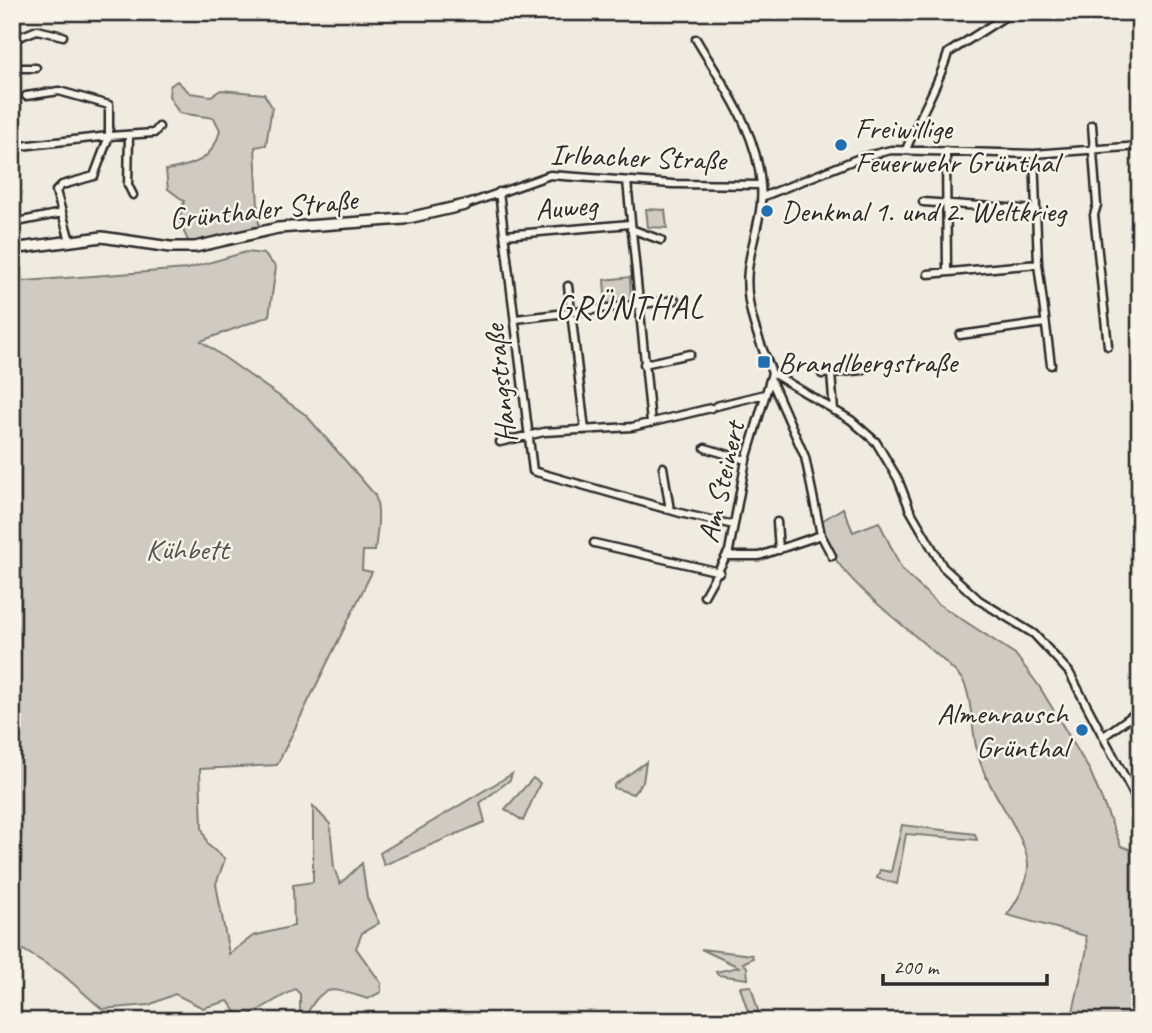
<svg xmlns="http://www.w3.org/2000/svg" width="1152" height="1033" font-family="Caveat,sans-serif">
	<rect width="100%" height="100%" fill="#efebe0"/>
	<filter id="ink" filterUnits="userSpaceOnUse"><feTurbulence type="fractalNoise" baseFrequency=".0143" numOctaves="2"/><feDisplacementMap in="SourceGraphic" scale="14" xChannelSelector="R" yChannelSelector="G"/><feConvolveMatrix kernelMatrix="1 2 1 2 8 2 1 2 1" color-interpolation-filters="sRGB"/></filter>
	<g filter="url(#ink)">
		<path fill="#cfcbc2" stroke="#7d7b76" stroke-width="2" d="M177 81 190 93 211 96 221 90 264 94 272 107 266 145 255 147 259 227 189 243 179 221 184 201 168 189 166 170C195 165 213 160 220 130L214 118 179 113 169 96 170 86Z
			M646 209 665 210 667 228 648 227Z
			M246 252 264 254 276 267 269 316 201 341 306 415 375 495C381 513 377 532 375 551H363L362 570 372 572 277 765 200 769 202 828 208 845 225 859 216 884 229 954 253 936 294 926 293 885 313 882V806L330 824 334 868 340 884 362 863 367 898 379 923 362 933 356 948 381 983V992L368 999C329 987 323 982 303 1021H300V994L295 989 248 1016 236 1012 228 1001 203 1008 175 994 149 1005 102 1009 61 973 12 943V282L187 269Z
			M630 277 631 301 606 306 604 280Z
			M843 508 853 532 879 522 902 570 937 603 1015 654 1039 686 1090 771 1121 846 1140 853V1021H1071L1087 949 1086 936 1007 915C1018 900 1032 877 1027 857 1018 822 987 790 978 755 972 737 972 690 961 678 925 636 824 577 820 522Z
			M646 762 643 782 633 794 614 788V785Z
			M512 774 510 780 480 803 485 822 384 865 380 853Z
			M533 778 540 783 523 821 505 809Z
			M902 825 975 834 977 840 906 834 897 884 877 878 880 870 891 872Z
			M701 949 752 955 753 958 743 963 747 967 748 979 718 975 716 972 739 967Z
			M751 986 761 1021H751L740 987Z"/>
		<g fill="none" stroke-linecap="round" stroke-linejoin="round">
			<defs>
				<path id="street" d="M696 39C723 85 757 130 761 185 764 213 751 242 748 270 744 306 759 340 772 373L851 420 876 442 898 479 910 510 943 567 979 600 1034 634 1069 672 1140 806
					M12 40 37 30 63 36
					M12 68H36
					M26 96 59 91 109 105V136L154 133 159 127
					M1092 125 1094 151
					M129 135 128 185 133 195
					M12 147 109 136 94 176 62 185 56 191 70 241
					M906 150C919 116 938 87 948 53L1012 12
					M946 151 947 271
					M1093 152 1097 205 1094 215 1108 346
					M1034 154 1038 264 1051 365
					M627 181 651 423
					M499 192 533 471 684 514 734 525
					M762 197 862 157 891 150 1034 154 1140 146
					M923 202 1036 210
					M465 205 550 175 672 184 761 185
					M12 223 62 213
					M631 229 661 240
					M505 235 630 224
					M928 274 1038 264
					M568 286 585 430
					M516 319 675 300
					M960 335 1045 323
					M644 364 690 354
					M831 373 834 411
					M822 374 862 370
					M771 380 805 457 821 535 832 556
					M716 406 765 394
					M500 442 544 432 632 427 711 408
					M705 448 746 460
					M663 467 670 510
					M777 522 779 550
					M594 543 720 572
					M728 556H759L821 535
					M704 596 729 551 746 460 772 373
					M1104 736 1140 710"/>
				<path id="secondary" d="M12 249 102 237 170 247H195L278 228 404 219 465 205"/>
			</defs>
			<use href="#street" stroke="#2b2b2b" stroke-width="11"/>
			<use href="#secondary" stroke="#2b2b2b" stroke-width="14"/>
			<use href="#street" stroke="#f7f3e8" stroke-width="6"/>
			<use href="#secondary" stroke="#f7f3e8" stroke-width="9"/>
		</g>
	</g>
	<g fill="#1f6fb2" stroke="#f7f3e8" stroke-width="2.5">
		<circle cx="841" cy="145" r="7"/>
		<circle cx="767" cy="211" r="7"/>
		<rect x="757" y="355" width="14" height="14" rx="3.5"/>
		<circle cx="1082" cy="730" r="7"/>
	</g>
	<g text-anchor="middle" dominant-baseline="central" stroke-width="5" stroke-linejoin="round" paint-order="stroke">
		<g font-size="30" fill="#2b2b2b" stroke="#f7f3e8" text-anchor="start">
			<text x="855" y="128">Freiwillige<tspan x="855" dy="34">Feuerwehr Grünthal</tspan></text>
			<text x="781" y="211">Denkmal 1. und 2. Weltkrieg</text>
			<text x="778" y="362">Brandlbergstraße</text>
			<text x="1068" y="713" text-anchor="end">Almenrausch<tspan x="1068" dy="34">Grünthal</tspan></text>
		</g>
		<g font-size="30" fill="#2b2b2b" stroke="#f7f3e8">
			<text transform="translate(638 157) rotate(2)">Irlbacher Straße</text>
			<text transform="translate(566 207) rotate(-5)">Auweg</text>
			<text transform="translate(263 209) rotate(-6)">Grünthaler Straße</text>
			<text transform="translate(500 384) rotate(-96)">Hangstraße</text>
			<text transform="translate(721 482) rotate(-77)">Am Steinert</text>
		</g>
		<g font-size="30" fill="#545351" stroke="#f7f3e8">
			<text x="187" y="549">Kühbett</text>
		</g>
		<g font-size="33" letter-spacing="2" fill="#2b2b2b" stroke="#f7f3e8">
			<text x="630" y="307">GRÜNTHAL</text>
		</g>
	</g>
	<rect width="1152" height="1033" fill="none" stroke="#f7f3e8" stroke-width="42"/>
	<rect x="21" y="21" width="1110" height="991" fill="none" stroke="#2b2b2b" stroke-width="2.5" filter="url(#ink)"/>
	<path d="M883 974v10h164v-10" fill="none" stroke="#2b2b2b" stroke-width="3.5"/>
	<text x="893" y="974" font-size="21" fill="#2b2b2b" stroke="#f7f3e8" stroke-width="5" paint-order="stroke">200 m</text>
</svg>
